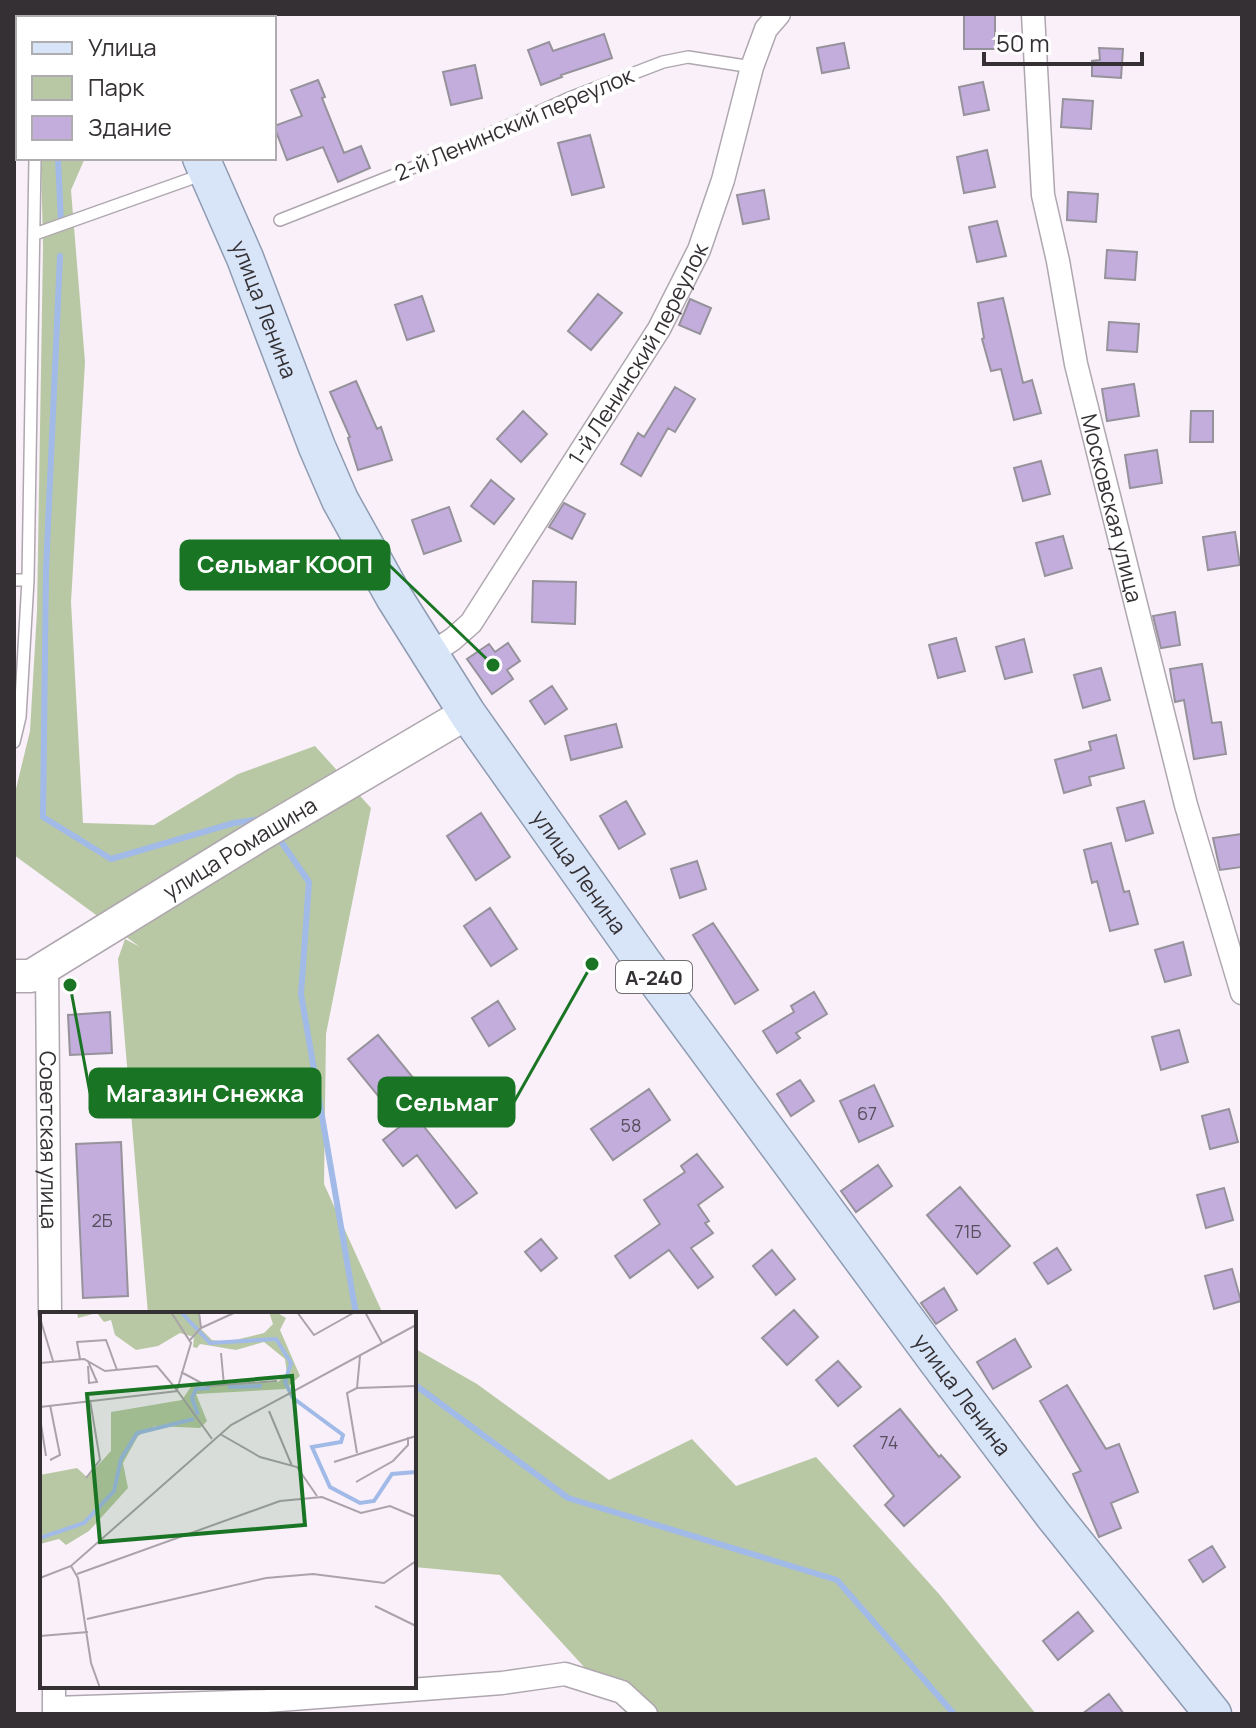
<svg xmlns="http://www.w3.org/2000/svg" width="1256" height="1728" font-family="Manrope,sans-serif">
	<rect width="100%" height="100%" fill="#f9f0f9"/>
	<path fill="#b9c8a4" d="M41 158H85L71 190 85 362 71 602 83 823 154 825 238 774 315 746 371 808 326 1034 324 1184 383 1314H148L118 959 125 939 140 947 14 855V797L30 731 37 611 43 247Z
		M414 1348 477 1384 609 1480 692 1439 736 1486 816 1457 939 1594 1036 1714H627L500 1575 414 1567Z"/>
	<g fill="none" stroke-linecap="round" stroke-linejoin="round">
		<path stroke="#a1bae7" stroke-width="6" d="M58 158 61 223
			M60 256 46 571 43 817 111 859 234 823 262 819
			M282 843 309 882 301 994 356 1314
			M414 1384 568 1498 837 1580 954 1714"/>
		<path stroke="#a1bae7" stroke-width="38" d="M159 18 167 14
			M14 26 18 30"/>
	</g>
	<path fill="#c3addc" stroke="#96929b" stroke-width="2" d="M964 14H995V49H964Z
		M604 34 612 58 561 75 562 77 541 85 528 50 549 42 553 51Z
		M844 43 849 68 822 73 817 48Z
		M1099 48 1123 49 1121 78 1092 76V61L1100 60Z
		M475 65 482 98 451 105 443 72Z
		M318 80 325 97 322 98 344 153 361 146 370 168 338 182 323 147 287 160 274 126 302 116 291 90Z
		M983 82 989 110 964 115 959 87Z
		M1063 99 1093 101 1091 129 1061 127Z
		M590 135 604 187 572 195 558 143Z
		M987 150 995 187 964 193 957 157Z
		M764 190 769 219 743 224 737 195Z
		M1068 192 1098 194 1096 222 1067 220Z
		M997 221 1006 256 977 262 969 227Z
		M1107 250 1137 252 1135 280 1105 278Z
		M598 294 622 313 591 350 568 331Z
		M422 296 434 331 407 340 395 305Z
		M1003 298 1023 383 1032 380 1041 413 1014 420 1001 369 991 371 982 339 984 338 978 303Z
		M690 299 711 308 700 334 679 325Z
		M1109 322 1139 324 1137 352 1107 350Z
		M356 381 377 429 381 427 392 460 358 470 348 438 350 437 330 392Z
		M1134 384 1139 416 1107 421 1102 389Z
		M675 387 695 399 675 432 668 428 641 476 621 464 638 433 644 437Z
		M523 411 547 434 521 462 497 439Z
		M1191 411H1213V442H1190Z
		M1157 450 1162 483 1130 488 1125 455Z
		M1041 461 1050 494 1023 501 1014 468Z
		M491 480 514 499 494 524 471 506Z
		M564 503 585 514 572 539 549 527Z
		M449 507 461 541 424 554 412 520Z
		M1235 532 1240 565 1208 570 1203 537Z
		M1063 536 1072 568 1045 576 1036 543Z
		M533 581 576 582 575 624 532 622Z
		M1175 612 1180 645 1161 648 1153 616Z
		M956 638 965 671 938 678 929 645Z
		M1024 639 1032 672 1005 679 996 647Z
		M508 643 520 661 507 670 513 679 492 694 467 659 489 644 495 652Z
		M1202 664 1212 723 1221 722 1226 754 1194 759 1184 700 1175 702 1170 669Z
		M1101 668 1110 700 1083 708 1074 675Z
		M552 686 567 709 545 724 530 701Z
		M616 724 622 747 571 760 565 736Z
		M1116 735 1124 768 1089 777 1091 785 1064 793 1055 760 1091 750 1089 742Z
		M626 801 645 834 619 849 600 816Z
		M1144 801 1153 833 1126 841 1117 808Z
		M481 813 510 857 476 880 447 836Z
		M1242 834V867L1220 870 1213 838Z
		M1111 843 1124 892 1129 891 1138 924 1110 931 1097 881 1092 883 1084 850Z
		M697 861 706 889 680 898 671 869Z
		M490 908 517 949 491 966 464 926Z
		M713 923 758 990 735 1004 693 935Z
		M1183 942 1191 975 1165 982 1155 950Z
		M814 992 827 1014 796 1033 800 1038 777 1053 763 1031 794 1012 791 1006Z
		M498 1001 515 1029 489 1046 472 1018Z
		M110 1012 112 1053 70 1055 68 1015Z
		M1179 1030 1188 1062 1161 1070 1152 1037Z
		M378 1035 415 1080 398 1094 477 1193 456 1208 417 1155 403 1166 383 1140 402 1125 348 1059Z
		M800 1080 814 1101 791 1116 777 1094Z
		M874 1085 893 1126 859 1142 840 1101Z
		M649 1089 670 1120 613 1160 591 1129Z
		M1229 1109 1238 1142 1210 1149 1202 1116Z
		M121 1142 128 1296 83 1298 76 1144Z
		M697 1154 723 1187 698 1205 709 1221 705 1223 713 1233 691 1248 713 1277 698 1288 669 1250 630 1278 615 1256 660 1224 644 1200 685 1172 681 1166Z
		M878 1165 892 1186 856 1212 841 1191Z
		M960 1187 1010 1246 977 1274 927 1215Z
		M1224 1188 1233 1220 1206 1228 1197 1195Z
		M541 1239 557 1258 541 1271 525 1252Z
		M1057 1248 1071 1270 1048 1284 1034 1263Z
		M772 1250 795 1279 776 1295 753 1266Z
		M1232 1269 1241 1301 1214 1309 1205 1276Z
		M944 1288 957 1310 936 1324 921 1303Z
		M794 1310 818 1337 787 1365 762 1338Z
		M1015 1339 1031 1367 993 1389 977 1362Z
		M838 1361 861 1387 838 1406 816 1380Z
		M1067 1385 1106 1449 1119 1444 1138 1492 1111 1503 1121 1528 1099 1537 1073 1474 1081 1471 1040 1401Z
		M900 1409 939 1457 941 1455 960 1477 904 1526 885 1505 894 1496 854 1446Z
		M1212 1546 1225 1567 1203 1582 1189 1560Z
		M1078 1612 1093 1631 1058 1660 1043 1641Z
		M1109 1694 1124 1714H1082Z"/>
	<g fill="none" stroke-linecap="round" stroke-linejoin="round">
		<defs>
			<path id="lane" d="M280 220 427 162 572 97 663 62 688 57 752 67
				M35 234 204 174
				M14 580H28
				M14 742 20 717 28 580 35 158"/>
			<g id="street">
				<path id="s1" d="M1033 14 1043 195 1058 261 1076 364 1186 805 1242 993"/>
				<path id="s2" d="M429 655 453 639 471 623 659 329 699 250 723 180 752 67 766 29 779 14"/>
				<path id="s3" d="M47 966 50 1314"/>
				<path d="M54 1686V1714"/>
				<path d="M55 1708 266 1701 502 1683 565 1674 622 1692 646 1714"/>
			</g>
			<g id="secondary">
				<path id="s4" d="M14 976H31L260 835 467 713"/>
			</g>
			<g id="primary">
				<path d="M138 14 140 18"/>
				<path id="s5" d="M201 158 245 258 317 447 340 500 394 597 467 713 645 965 937 1361 1053 1515 1213 1714"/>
			</g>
		</defs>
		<use href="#lane" stroke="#afa7af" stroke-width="14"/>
		<use href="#street" stroke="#afa7af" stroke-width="25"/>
		<use href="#secondary" stroke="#afa7af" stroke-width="35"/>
		<use href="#primary" stroke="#8e9bb1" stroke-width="39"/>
		<use href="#lane" stroke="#fff" stroke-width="11"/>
		<use href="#street" stroke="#fff" stroke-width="22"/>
		<use href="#secondary" stroke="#fff" stroke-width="32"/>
		<use href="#primary" stroke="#d8e5f8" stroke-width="36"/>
	</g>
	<g text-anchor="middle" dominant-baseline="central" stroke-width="8" stroke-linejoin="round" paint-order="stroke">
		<g font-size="18" fill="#584f5e">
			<text x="867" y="1113">67</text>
			<text x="631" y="1125">58</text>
			<text x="102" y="1220">2Б</text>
			<text x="968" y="1231">71Б</text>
			<text x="889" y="1442">74</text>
		</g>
		<rect fill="#fff" stroke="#716e71" stroke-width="2" x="616" y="961" width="76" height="32" rx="6"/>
		<g font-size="20" font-weight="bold" fill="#343034">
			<text x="654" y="977">А-240</text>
		</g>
		<g font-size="22" fill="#343034" stroke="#fff">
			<text transform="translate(514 124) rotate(-23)">2-й Ленинский переулок</text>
			<text stroke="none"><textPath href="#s5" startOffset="164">улица Ленина</textPath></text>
			<text stroke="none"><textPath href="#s2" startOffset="370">1-й Ленинский переулок</textPath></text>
			<text stroke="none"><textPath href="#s1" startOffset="502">Московская улица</textPath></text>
			<text stroke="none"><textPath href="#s4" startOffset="262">улица Ромашина</textPath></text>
			<text stroke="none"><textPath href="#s5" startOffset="812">улица Ленина</textPath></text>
			<text stroke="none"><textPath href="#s3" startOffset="174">Советская улица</textPath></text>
			<text stroke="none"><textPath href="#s5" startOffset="1460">улица Ленина</textPath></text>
		</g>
	</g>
	<g transform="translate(40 1312)">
		<rect width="376" height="376" fill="#f9f0f9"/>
		<path d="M37 0H159L161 17 172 28 187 30 224 21 233 12 229 0H236L246 6 240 18 260 64 245 77 156 82 167 109 160 116 115 114 98 124 83 151 88 176 49 219 26 233 19 227 0 232V163L37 156 47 165 71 139V100L142 88 152 73 238 70 247 62 245 47 224 30 196 38 160 32 157 36 153 35 154 25 140 21 118 34 96 38 75 23 71 8 64 10 57 1 38 6Z" fill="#b9c8a4"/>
		<path fill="none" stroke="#a1bae7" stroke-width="4" d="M141 0 170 31 236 27 251 51 245 70 253 86 303 123 301 130 272 135 290 175 320 191 334 189 352 162 376 160M188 75 222 74M158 103 152 86 156 77 170 76M0 226 44 211 74 179 81 147 97 121 154 107"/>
		<path fill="none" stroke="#aaa3aa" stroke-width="2" d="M131 0 151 31 137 78 172 127M257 0 274 23 315 0M325 0 342 31M0 6 13 49M161 16 196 0M150 28 161 16 159 0M181 41 184 73M40 47 37 30 66 28 77 58M0 51 44 47 65 59 117 54 137 78M48 54 49 71 57 70 48 49M141 60 167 74 237 69M317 76 376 74M0 95 138 79M229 99 252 154M0 106 6 144M180 122 220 145 257 155 277 184M317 141 307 81 317 76 320 44M10 148 20 143 10 93M294 150 376 124M46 166 60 148 50 88M316 170 353 149 368 133V125M31 254 38 266 51 351 60 376M37 262 240 189 282 185 321 201 350 194 376 205M0 266 31 254 191 113 376 13M335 294 376 314M47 307 226 266 273 262 344 271 376 249M0 324 48 320"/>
		<path fill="#197524" fill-opacity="0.15" stroke="#197524" stroke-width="4" d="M252 64 265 213 60 230 47 82Z"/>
		<rect width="376" height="376" fill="none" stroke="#343034" stroke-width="4"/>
	</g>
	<path fill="none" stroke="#197524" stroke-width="3" d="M493 665L389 565M70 985L90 1093M592 964L514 1102"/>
	<g fill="#197524" stroke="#fff" stroke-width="3">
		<circle cx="493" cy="665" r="8"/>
		<circle cx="70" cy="985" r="8"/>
		<circle cx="592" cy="964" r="8"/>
	</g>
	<g fill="#197524" stroke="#197524" stroke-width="3">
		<rect x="181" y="541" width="208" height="48" rx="8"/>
		<rect x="90" y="1069" width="230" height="48" rx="8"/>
		<rect x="379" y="1078" width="135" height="48" rx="8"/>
	</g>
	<g font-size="24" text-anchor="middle" font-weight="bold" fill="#fff">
		<text x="285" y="573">Сельмаг КООП</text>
		<text x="205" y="1102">Магазин Снежка</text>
		<text x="447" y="1111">Сельмаг</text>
	</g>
	<rect width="1256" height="1728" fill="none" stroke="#343034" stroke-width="32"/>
	<rect x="16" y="16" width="260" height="144" fill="#ffffff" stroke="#aeacae" stroke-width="2"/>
	<rect x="32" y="42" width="40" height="12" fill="#d8e5f8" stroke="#aeacae" stroke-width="2"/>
	<text x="88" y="56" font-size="24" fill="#343034">Улица</text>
	<rect x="32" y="76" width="40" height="24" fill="#b9c8a4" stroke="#aeacae" stroke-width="2"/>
	<text x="88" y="96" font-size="24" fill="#343034">Парк</text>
	<rect x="32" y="116" width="40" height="24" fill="#c3addc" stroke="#aeacae" stroke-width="2"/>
	<text x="88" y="136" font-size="24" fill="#343034">Здание</text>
	<path d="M984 52v12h158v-12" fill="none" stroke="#343034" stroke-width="4"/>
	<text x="996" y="52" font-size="24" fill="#343034" stroke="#ffffff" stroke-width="6" paint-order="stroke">50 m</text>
</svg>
